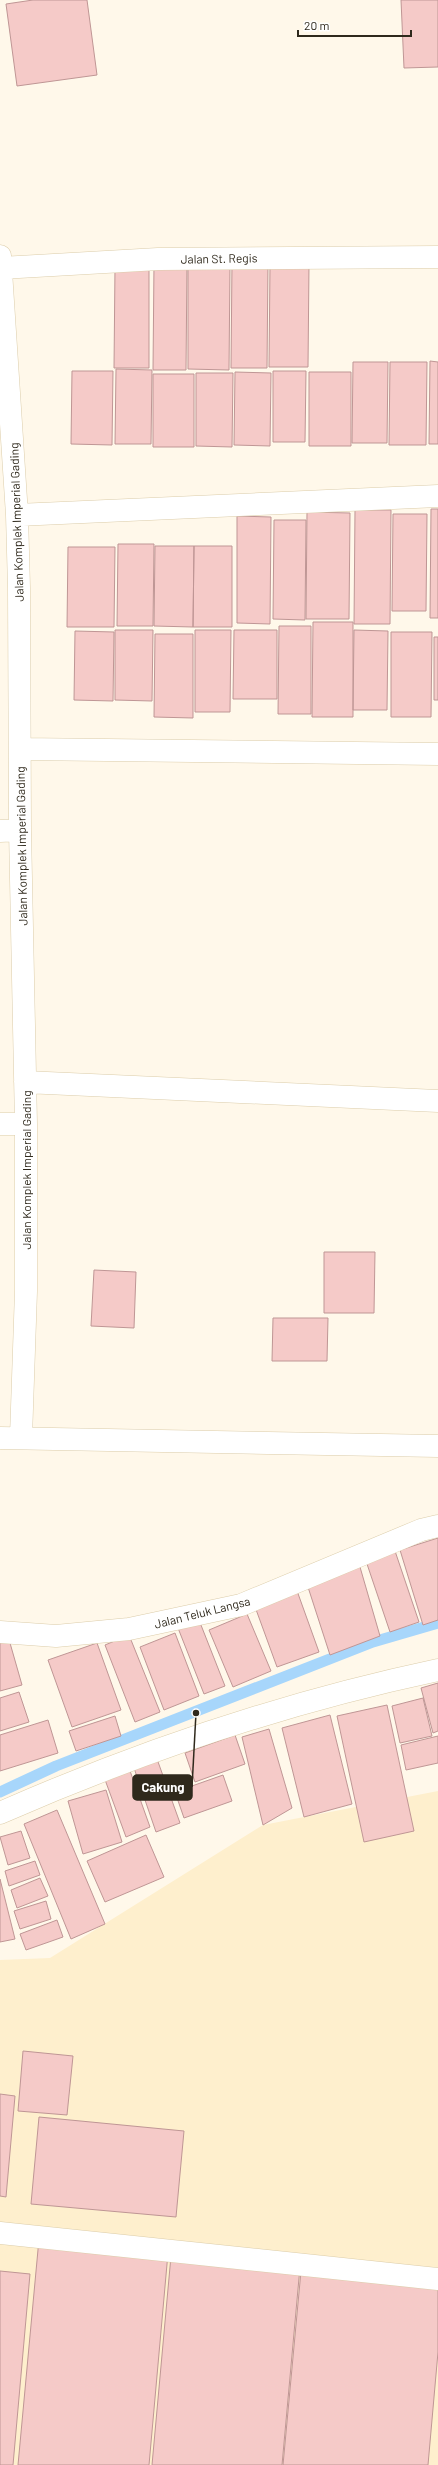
<svg xmlns="http://www.w3.org/2000/svg" width="438" height="2465" font-family="Barlow,sans-serif">
	<rect width="100%" height="100%" fill="#fff8ea"/>
	<path fill="#feefcd" d="M438 1791V2465H0V1960L50 1958 263 1825Z"/>
	<g fill="none" stroke-linecap="round" stroke-linejoin="round">
		<path stroke="#a7d6fb" stroke-width="11" d="M0 1792 56 1766 373 1642 438 1623"/>
	</g>
	<path fill="#f5cac8" stroke="#bf9695" d="M33 0H87L97 75 17 86 6 4Z
		M401 0H438V67L404 68Z
		M232 262H268L267 368H231Z
		M154 263 187 264 186 370H153Z
		M309 264 308 367H269L270 265Z
		M188 265H230L229 370 188 369Z
		M115 267H149V368H114Z
		M430 361 438 362V444H429Z
		M353 362H388L387 443H352Z
		M390 362H427L426 445H389Z
		M116 369 152 370 151 444H115Z
		M72 371H113L112 445 71 444Z
		M273 371H306L305 442H273Z
		M235 372 271 373 270 446 234 445Z
		M309 372H351V446H309Z
		M196 373H233L232 447 196 446Z
		M153 374H194V447H153Z
		M431 509H438V618H430Z
		M355 510H391L390 624H354Z
		M307 512 350 513 349 619H306Z
		M393 514H427L426 611H392Z
		M237 516 271 517 270 624 237 623Z
		M274 520H306L305 620 273 619Z
		M118 544H154L153 626H117Z
		M155 546H194L193 627 154 626Z
		M194 546H232V627H193Z
		M68 547H115L114 627H67Z
		M313 622H353V717H312Z
		M279 626H311V714H278Z
		M115 630H153L152 701 115 700Z
		M195 630H231L230 712H195Z
		M234 630H277V699H233Z
		M354 630 388 631 387 710H353Z
		M75 631 114 632 113 701 74 700Z
		M391 632H432L431 717H391Z
		M155 634H193V718L154 717Z
		M434 637H438V700H434Z
		M324 1252H375L374 1313H324Z
		M94 1270 136 1272 134 1328 91 1326Z
		M273 1318H328L327 1361H272Z
		M438 1538V1620L423 1625 400 1550Z
		M395 1551 419 1622 390 1632 366 1561Z
		M360 1567 380 1636 330 1655 307 1584Z
		M296 1588 319 1652 277 1667 254 1604Z
		M247 1614 271 1671 233 1687 209 1630Z
		M199 1620 225 1686 204 1694 178 1628Z
		M175 1633 199 1696 164 1710 140 1647Z
		M129 1635 160 1712 135 1722 105 1645Z
		M8 1636 22 1685 0 1691V1638Z
		M97 1643 121 1710 72 1727 48 1660Z
		M438 1683V1731L433 1733 421 1688Z
		M19 1692 29 1722 0 1731V1698Z
		M423 1698 432 1736 400 1743 392 1706Z
		M387 1705 414 1831 364 1842 337 1716Z
		M330 1715 352 1804 304 1817 282 1728Z
		M115 1716 121 1736 76 1751 69 1731Z
		M48 1720 58 1753 0 1771V1735Z
		M269 1729 292 1808 263 1825 242 1737Z
		M235 1735 245 1764 195 1782 185 1753Z
		M438 1736V1763L406 1770 401 1745Z
		M157 1759 180 1823 156 1832 134 1768Z
		M129 1768 150 1827 126 1837 104 1777Z
		M223 1775 232 1801 184 1818 175 1792Z
		M106 1790 122 1842 83 1854 68 1801Z
		M57 1810 105 1924 71 1939 24 1824Z
		M21 1831 30 1858 8 1865 0 1837Z
		M146 1835 164 1877 105 1902 87 1861Z
		M35 1861 40 1875 9 1886 5 1871Z
		M40 1878 48 1896 17 1908 11 1890Z
		M0 1879 15 1939 0 1942Z
		M46 1901 51 1919 20 1929 14 1911Z
		M57 1920 63 1937 26 1950 20 1934Z
		M23 2051 73 2056 67 2115 18 2111Z
		M0 2094 15 2096 6 2197 0 2196Z
		M39 2117 184 2131 176 2217 31 2204Z
		M39 2239 168 2253 149 2465H18Z
		M171 2256 300 2267 282 2465H152Z
		M0 2271 30 2274 13 2465H0Z
		M301 2271 438 2283V2352L428 2465H283Z"/>
	<g fill="none" stroke-linecap="round" stroke-linejoin="round">
		<defs>
			<path id="minor" d="M0 256 17 515 19 588 20 830 26 1124V1291L21 1437
				M1 268 158 259 438 257
				M17 515 438 496
				M21 749 438 754
				M0 831 20 830
				M25 1082 438 1101
				M0 1124H26
				M0 1438 438 1446
				M0 1632 56 1636 129 1629 241 1605 421 1530 438 1526
				M0 1813C141 1751 287 1702 438 1670
				M0 2233 438 2279"/>
		</defs>
		<use href="#minor" stroke="#dccdaa" stroke-width="23"/>
		<use href="#minor" stroke="#fff" stroke-width="22"/>
	</g>
	<g text-anchor="middle" dominant-baseline="central" stroke-width="3" stroke-linejoin="round" paint-order="stroke">
		<g font-size="12" fill="#2f291c" stroke="#fff">
			<text transform="translate(219 258) rotate(-1)">Jalan St. Regis</text>
			<text transform="translate(16 522) rotate(-92)">Jalan Komplek Imperial Gading</text>
			<text transform="translate(21 846) rotate(-91)">Jalan Komplek Imperial Gading</text>
			<text transform="translate(26 1170) rotate(-90)">Jalan Komplek Imperial Gading</text>
			<text transform="translate(202 1612) rotate(-14)">Jalan Teluk Langsa</text>
		</g>
	</g>
	<path fill="none" stroke="#2f291c" stroke-width="1.5" d="M196 1713L192 1787"/>
	<circle fill="#2f291c" stroke="#fff" stroke-width="1.5" cx="196" cy="1713" r="4"/>
	<rect fill="#2f291c" stroke="#2f291c" stroke-width="1.5" x="133" y="1775" width="59" height="25" rx="4"/>
	<g font-size="13" text-anchor="middle" font-weight="bold" fill="#fff">
		<text x="163" y="1792">Cakung</text>
	</g>
	<path d="M298 30v6h113v-6" fill="none" stroke="#2f291c" stroke-width="2"/>
	<text x="304" y="30" font-size="12" fill="#2f291c" stroke="#ffffff" stroke-width="3" paint-order="stroke">20 m</text>
</svg>
